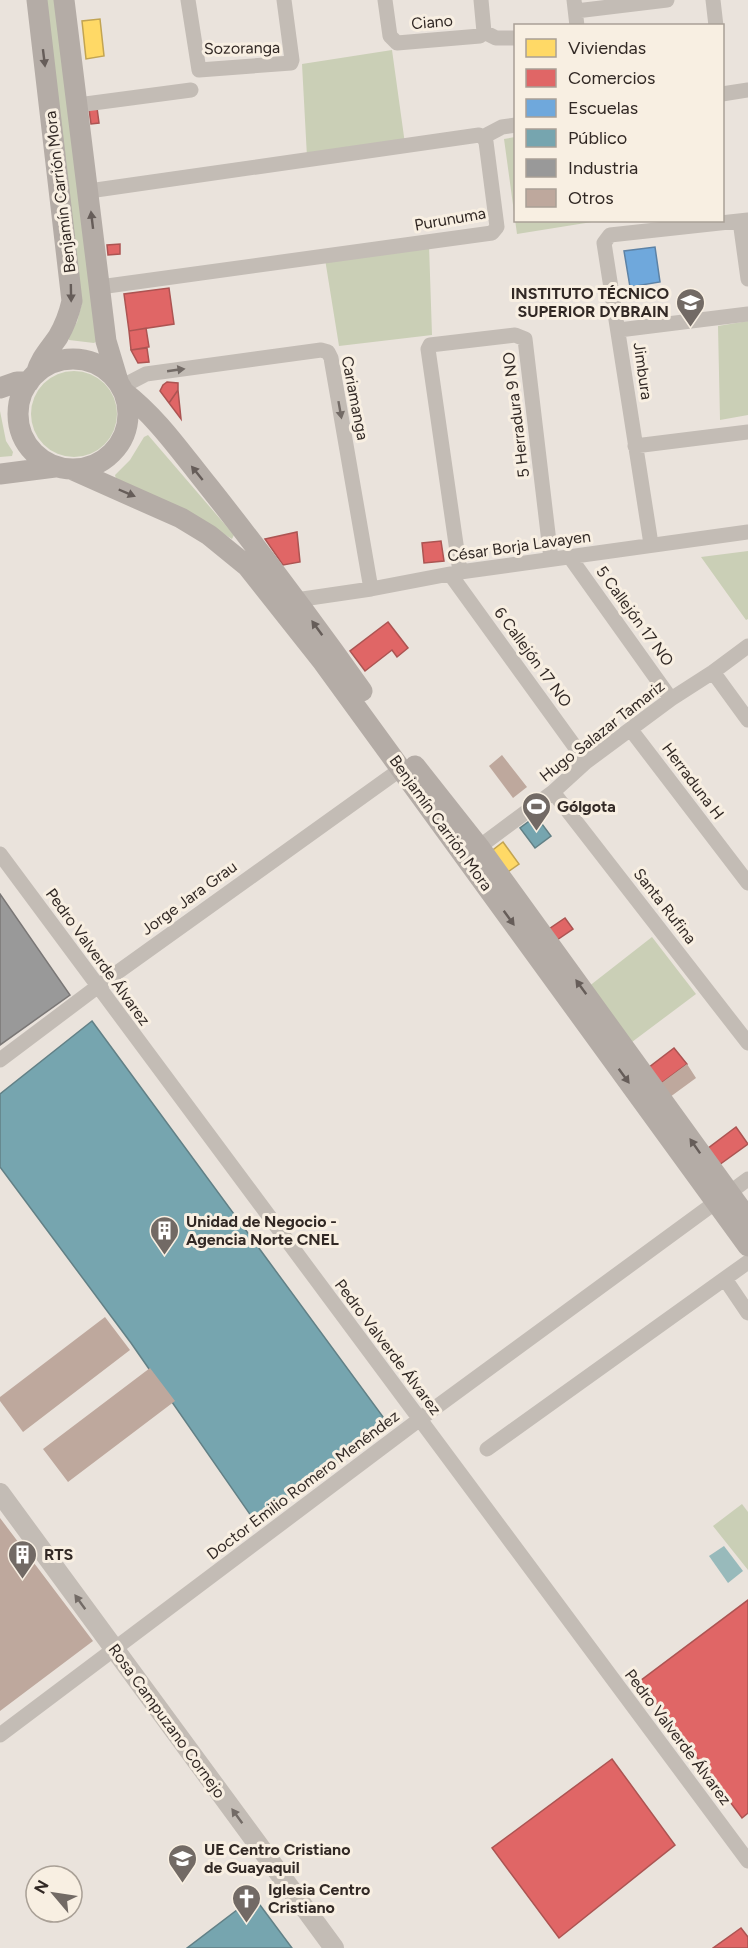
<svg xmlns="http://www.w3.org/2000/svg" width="748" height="1948" font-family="Figtree,sans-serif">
	<rect width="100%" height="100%" fill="#eae3dc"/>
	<path fill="#cacfb6" d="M46 0H55L97 341 94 343 69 340 68 337 77 322 82 303Z
		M392 50 405 144 307 157 302 64Z
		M515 137 516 220 598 221 517 234 504 139Z
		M429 245 432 335 339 346 325 259Z
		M748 321V415L720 420 718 326Z
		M31 414a43 43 0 1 1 86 0a43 43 0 1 1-86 0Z
		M0 411 6 441 13 452 12 456 0 457Z
		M148 435 234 535 232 539 175 505 116 479 115 475 130 460 144 437Z
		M748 551V619L746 620 701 557Z
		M652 937 696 994 628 1045 588 987Z
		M742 1504 748 1512V1570L713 1526Z"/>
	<path fill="#98babb" d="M724 1546 743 1571 728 1583 709 1556Z"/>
	<path fill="#ffd966" stroke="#c2a452" stroke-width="1.5" d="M100 19 104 56 86 59 82 21Z
		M503 842 519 864 505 874 489 853Z"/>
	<path fill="#e06666" stroke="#ac5452" stroke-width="1.5" d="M97 108 99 123 91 124 89 109Z
		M120 244V254L108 255 107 245Z
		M169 288 174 324 129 331 124 294Z
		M146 328 149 347 131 350 129 331Z
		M147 348 149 362 138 363 131 350Z
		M167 382 178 383V390L169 403 160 391 163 385Z
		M178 390 181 419 169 403Z
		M297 532 300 562 283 565 265 539Z
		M441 541 444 561 424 563 422 543Z
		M388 622 408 648 397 657 392 650 365 671 350 651Z
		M565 918 573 929 554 942 546 931Z
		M674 1048 687 1064 660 1084 648 1068Z
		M736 1127 748 1144 719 1165 707 1149Z
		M748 1600V1813L742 1818 640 1681Z
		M612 1759 675 1845 559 1938 492 1848Z
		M741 1928 748 1937V1948H713Z"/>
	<path fill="#6fa8dc" stroke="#5d82a5" stroke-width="1.5" d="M655 247 660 282 630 287 624 251Z"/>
	<path fill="#76a5af" stroke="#628086" stroke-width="1.5" d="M536 816 551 836 535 848 520 828Z
		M92 1021 389 1425 256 1523 131 1343 0 1167V1094Z
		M254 1897 292 1948H187Z"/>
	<path fill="#999" stroke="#7a7776" stroke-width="1.5" d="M0 894 70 995 0 1045Z"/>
	<path fill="#bea89d" d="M502 755 527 787 513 798 489 766Z
		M687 1064 696 1078 670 1097 660 1084Z
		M105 1317 130 1350 23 1432 0 1401V1397Z
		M150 1368 175 1401 68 1482 43 1449Z
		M0 1518 93 1641 0 1711Z"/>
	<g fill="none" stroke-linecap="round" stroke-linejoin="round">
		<path stroke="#c3bcb5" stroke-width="15" d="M188 0 199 70 291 63 292 60 284 0
			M385 0 390 36 397 43 480 36 484 32
			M481 0 484 32
			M574 0 577 26
			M713 0 716 26
			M576 11 667 0
			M484 32 496 38H516
			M722 94 748 90
			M78 105 191 90
			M483 137 502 127 516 125
			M89 191 479 135 483 137
			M740 221 748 279
			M100 287 492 233 497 227 486 142 483 137
			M619 330 748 314
			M121 387 146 374 321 350 328 352 331 358 371 589
			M635 446 748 432
			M651 544 604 243 610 235 748 220
			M569 556 671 699
			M460 572 428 349 430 345 515 335 525 339 551 559
			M450 574 586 762
			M296 600 371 589 460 572 748 532
			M713 672 748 720
			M631 730 748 883
			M553 792 748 1043
			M479 847 553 792 586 762 671 699 713 672 748 646
			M0 854 748 1861
			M0 1060 97 987 401 769
			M729 1193 748 1179
			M725 1279 748 1313
			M487 1449 748 1262
			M0 1735 420 1419 716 1202"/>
		<path stroke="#c3bcb5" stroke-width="20" d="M0 1493 334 1948"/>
		<path stroke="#b4aca6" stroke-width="21" d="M64 0 106 341 118 381
			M18 414a55 55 0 1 1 110 0a55 55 0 1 1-110 0Z
			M36 374C40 359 49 350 58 337 65 325 69 314 72 301L37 0
			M0 388 17 382H29
			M124 392C158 418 182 454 209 487 262 554 313 622 362 691
			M73 470 181 518 209 535 247 566 323 662 748 1246
			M0 474 55 467
			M415 766 479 847 748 1219"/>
	</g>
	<defs><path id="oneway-solid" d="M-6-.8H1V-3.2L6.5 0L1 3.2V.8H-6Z" transform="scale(1.5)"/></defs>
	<g fill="#665d59">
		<use href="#oneway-solid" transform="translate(44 58) rotate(83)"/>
		<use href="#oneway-solid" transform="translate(92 220) rotate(-97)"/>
		<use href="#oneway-solid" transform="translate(71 293) rotate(89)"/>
		<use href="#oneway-solid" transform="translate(197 473) rotate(-129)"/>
		<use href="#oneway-solid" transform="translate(127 493) rotate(23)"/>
		<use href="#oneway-solid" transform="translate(317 628) rotate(-126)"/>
		<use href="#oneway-solid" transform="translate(509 918) rotate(54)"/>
		<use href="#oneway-solid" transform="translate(581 987) rotate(-126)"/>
		<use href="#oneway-solid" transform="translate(624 1076) rotate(54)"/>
		<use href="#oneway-solid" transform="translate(695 1146) rotate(-125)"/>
	</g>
	<g fill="#736b66">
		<use href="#oneway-solid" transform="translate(176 370) rotate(-8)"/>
		<use href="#oneway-solid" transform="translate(340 410) rotate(80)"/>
		<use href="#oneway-solid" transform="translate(80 1602) rotate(-126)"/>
		<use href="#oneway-solid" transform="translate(237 1816) rotate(-126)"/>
	</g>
	<defs>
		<symbol id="university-pin" viewBox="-11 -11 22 30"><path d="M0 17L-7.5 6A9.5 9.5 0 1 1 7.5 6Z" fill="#726a65" stroke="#f8efe2"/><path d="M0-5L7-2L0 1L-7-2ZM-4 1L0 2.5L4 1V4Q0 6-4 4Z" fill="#fff"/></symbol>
		<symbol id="stadium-pin" viewBox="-11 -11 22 30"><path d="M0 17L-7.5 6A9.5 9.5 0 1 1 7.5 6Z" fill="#726a65" stroke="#f8efe2"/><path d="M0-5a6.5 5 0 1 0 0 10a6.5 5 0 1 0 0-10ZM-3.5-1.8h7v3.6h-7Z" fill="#fff"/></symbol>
		<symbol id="building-pin" viewBox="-11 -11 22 30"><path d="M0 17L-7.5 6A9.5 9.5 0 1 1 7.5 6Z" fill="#726a65" stroke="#f8efe2"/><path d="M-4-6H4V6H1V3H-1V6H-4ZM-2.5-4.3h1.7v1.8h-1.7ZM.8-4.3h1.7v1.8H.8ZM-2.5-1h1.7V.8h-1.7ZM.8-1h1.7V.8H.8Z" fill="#fff"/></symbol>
		<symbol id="school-pin" viewBox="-11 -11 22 30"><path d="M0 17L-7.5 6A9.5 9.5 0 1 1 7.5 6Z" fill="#726a65" stroke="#f8efe2"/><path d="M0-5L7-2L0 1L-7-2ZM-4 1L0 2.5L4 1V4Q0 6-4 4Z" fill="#fff"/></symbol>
		<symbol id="church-pin" viewBox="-11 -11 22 30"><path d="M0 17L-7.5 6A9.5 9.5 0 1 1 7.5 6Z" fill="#726a65" stroke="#f8efe2"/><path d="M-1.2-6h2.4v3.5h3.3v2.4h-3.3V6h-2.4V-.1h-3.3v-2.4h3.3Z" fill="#fff"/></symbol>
	</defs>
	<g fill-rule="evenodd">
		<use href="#university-pin" x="674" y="286" width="33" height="45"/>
		<use href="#stadium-pin" x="520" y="790" width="33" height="45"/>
		<use href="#building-pin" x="148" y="1214" width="33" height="45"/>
		<use href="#building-pin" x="6" y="1538" width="33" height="45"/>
		<use href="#school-pin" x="166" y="1842" width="33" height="45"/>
		<use href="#church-pin" x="230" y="1882" width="33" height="45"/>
	</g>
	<g text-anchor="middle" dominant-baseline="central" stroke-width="6" stroke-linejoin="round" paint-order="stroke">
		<g font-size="16" fill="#322925" stroke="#f8efe2">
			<text transform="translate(432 22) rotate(-5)">Ciano</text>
			<text transform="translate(242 48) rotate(-1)">Sozoranga</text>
			<text transform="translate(60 192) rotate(-97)">Benjamín Carrión Mora</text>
			<text transform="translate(450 219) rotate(-10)">Purunuma</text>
			<text transform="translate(643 371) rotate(82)">Jimbura</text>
			<text transform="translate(355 398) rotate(79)">Cariamanga</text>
			<text transform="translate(516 415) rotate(-97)">5 Herradura 9 NO</text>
			<text transform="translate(519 546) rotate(-8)">César Borja Lavayen</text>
			<text transform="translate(635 616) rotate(54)">5 Callejón 17 NO</text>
			<text transform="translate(533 657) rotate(54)">6 Callejón 17 NO</text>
			<text transform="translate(602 731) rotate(-38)">Hugo Salazar Tamariz</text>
			<text transform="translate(693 781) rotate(53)">Herraduna H</text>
			<text transform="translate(441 823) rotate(54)">Benjamín Carrión Mora</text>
			<text transform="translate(189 898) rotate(-36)">Jorge Jara Grau</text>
			<text transform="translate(665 906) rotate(52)">Santa Rufina</text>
			<text transform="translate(98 957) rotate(54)">Pedro Valverde Álvarez</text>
			<text transform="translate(388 1347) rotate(53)">Pedro Valverde Álvarez</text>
			<text transform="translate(303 1485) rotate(-37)">Doctor Emilio Romero Menéndez</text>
			<text transform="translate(167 1721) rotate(54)">Rosa Campuzano Cornejo</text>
			<text transform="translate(678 1737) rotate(53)">Pedro Valverde Álvarez</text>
		</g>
		<g font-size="16" font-weight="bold" fill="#322925" stroke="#f8efe2" text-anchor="start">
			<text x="669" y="293" text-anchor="end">INSTITUTO TÉCNICO<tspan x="669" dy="18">SUPERIOR DYBRAIN</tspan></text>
			<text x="557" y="806">Gólgota</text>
			<text x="186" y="1221">Unidad de Negocio -<tspan x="186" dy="18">Agencia Norte CNEL</tspan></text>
			<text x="44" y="1554">RTS</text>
			<text x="204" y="1849">UE Centro Cristiano<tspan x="204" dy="18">de Guayaquil</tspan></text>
			<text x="268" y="1889">Iglesia Centro<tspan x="268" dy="18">Cristiano</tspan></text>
		</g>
	</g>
	<rect x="514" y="24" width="210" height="198" fill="#f8efe2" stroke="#a9a096" stroke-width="1.5"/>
	<rect x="526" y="39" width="30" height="18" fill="#ffd966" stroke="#a9a096" stroke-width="1.5"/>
	<text x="568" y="54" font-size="18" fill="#322925">Viviendas</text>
	<rect x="526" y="69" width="30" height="18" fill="#e06666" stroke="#a9a096" stroke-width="1.5"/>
	<text x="568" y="84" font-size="18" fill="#322925">Comercios</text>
	<rect x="526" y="99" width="30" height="18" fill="#6fa8dc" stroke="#a9a096" stroke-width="1.5"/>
	<text x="568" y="114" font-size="18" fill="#322925">Escuelas</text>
	<rect x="526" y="129" width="30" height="18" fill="#76a5af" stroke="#a9a096" stroke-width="1.5"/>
	<text x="568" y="144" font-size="18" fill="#322925">Público</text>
	<rect x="526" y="159" width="30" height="18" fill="#999999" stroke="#a9a096" stroke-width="1.5"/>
	<text x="568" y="174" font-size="18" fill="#322925">Industria</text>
	<rect x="526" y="189" width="30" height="18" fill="#bea89d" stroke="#a9a096" stroke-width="1.5"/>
	<text x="568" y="204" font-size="18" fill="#322925">Otros</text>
	<g transform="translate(54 1894) rotate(299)"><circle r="28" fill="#f8efe2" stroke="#a9a096" stroke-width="1.5"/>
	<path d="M0-4.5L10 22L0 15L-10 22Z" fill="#726a65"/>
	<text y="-9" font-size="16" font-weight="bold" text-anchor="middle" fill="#322925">N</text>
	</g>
</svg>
